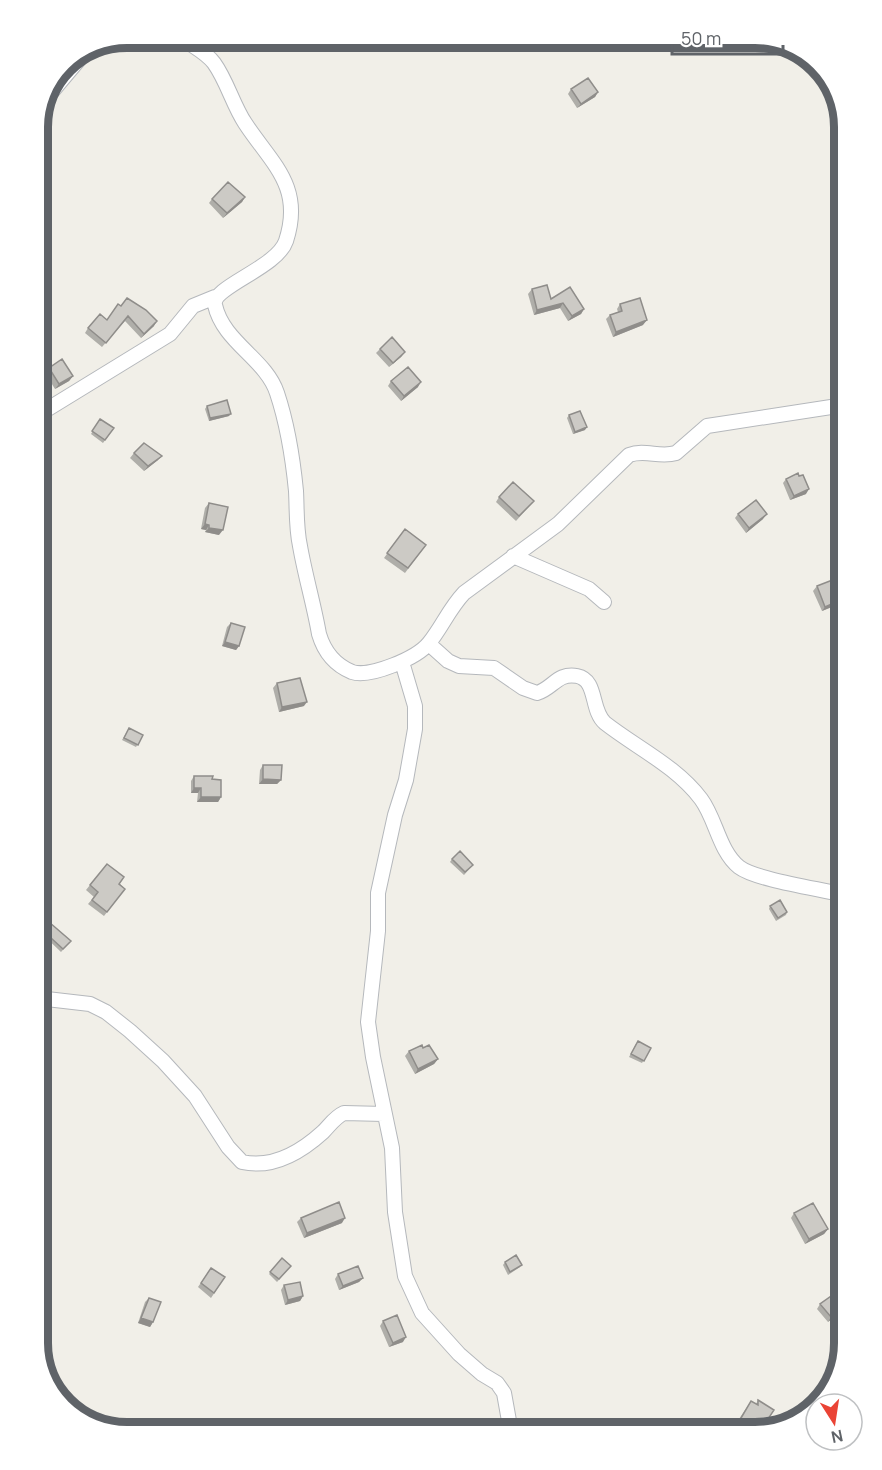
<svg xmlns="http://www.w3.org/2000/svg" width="882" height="1470" font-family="Manrope,sans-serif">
	<rect width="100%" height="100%" fill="#f1efe8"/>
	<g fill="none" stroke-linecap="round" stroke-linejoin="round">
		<defs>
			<path id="minor" d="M182 38C192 46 206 52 214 63 227 81 233 105 245 123 271 163 304 186 286 241 277 268 211 287 215 305 223 342 266 359 277 393 287 423 293 460 296 491 297 509 296 528 300 546 305 575 314 605 319 634 324 651 335 665 352 672 370 678 417 658 429 643 442 627 449 609 464 593L558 524 629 455C645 449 660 458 676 453L707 426 844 405
				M50 94 82 56
				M38 415 170 334 193 306 215 297
				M513 556 589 589 604 602
				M429 644 448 661 459 666 494 668 523 688 537 693C552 689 558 672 577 676 598 680 590 710 605 723 637 748 676 766 701 799 716 819 719 851 739 867 756 880 821 889 844 895
				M402 662 415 706V729L406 780 395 815 378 893V931L368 1022 373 1057 392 1148 395 1212 405 1276 422 1313 459 1354 482 1374 497 1383 504 1393 511 1432
				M38 998 90 1004 106 1012 130 1031 163 1061 195 1096 228 1147 242 1162C273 1169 301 1152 323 1132 330 1125 335 1117 344 1113L384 1114
				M838 1356 842 1354"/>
		</defs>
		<use href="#minor" stroke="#b5b8bc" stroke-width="16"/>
		<use href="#minor" stroke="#fff" stroke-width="14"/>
	</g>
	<path fill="#afaea9" d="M571 89 598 92 595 97 577 108 568 94Z
		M245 197 242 202 223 218 209 203 212 199Z
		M532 289 551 299 584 309 581 314 568 321 560 308 534 315 528 294Z
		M118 304 154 326 141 338 125 321 102 347 85 333 88 328 107 320Z
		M620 304 643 325 613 337 606 319 610 315 618 312 617 309Z
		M380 349 405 352 401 357 389 367 376 353Z
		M49 368 73 376 69 381 55 389 45 373Z
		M391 381 418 387 401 401 388 386Z
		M207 406 229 416 209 421 205 409Z
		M569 415 585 430 573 434 567 418Z
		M100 419 114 428 103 443 91 434Z
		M134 453 158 460 144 471 130 458Z
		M786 479 806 494 790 500 783 483Z
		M499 497 534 501 516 521 496 502Z
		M209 503 219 535 205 532 206 530 201 529 205 508Z
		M738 514 763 519 746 533 735 518Z
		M405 529 426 545 405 573 384 558Z
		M817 586 843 599 839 604 822 611 813 591Z
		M231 623 239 646 236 650 222 646 227 627Z
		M277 683 304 706 279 712 273 688Z
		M129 728 143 735 136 747 122 740Z
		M263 765 281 780 277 784H259L260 770Z
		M194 776 212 779 221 797 218 802H197L198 793H191V781Z
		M452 859 473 865 464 875 450 862Z
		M120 884 125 889 104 916 88 904 94 897 86 890 90 885Z
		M770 906 787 912 786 915 776 921 769 909Z
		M38 920 71 941 61 952 38 930Z
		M636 1044 651 1048 642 1063 629 1057Z
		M423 1048 438 1059 434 1064 415 1074 405 1056 409 1051Z
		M794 1213 828 1229 824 1234 805 1244 791 1218Z
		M301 1218 342 1223 304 1238 297 1222Z
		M282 1258 291 1266 277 1282 269 1274Z
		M505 1262 520 1267 508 1275 503 1265Z
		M211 1268 225 1277 211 1298 198 1287Z
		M338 1274 363 1278 359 1282 339 1290 335 1279Z
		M284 1285 303 1296 300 1301 285 1305 281 1290Z
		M149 1298 153 1322 150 1327 138 1323 145 1302Z
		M820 1304 844 1306 841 1311 828 1322 817 1309Z
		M383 1321 403 1342 389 1347 380 1326Z
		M758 1400 755 1432H743L746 1428 737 1422 751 1401 756 1404Z"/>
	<path fill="#8f8d8a" d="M598 92 595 97 577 108 581 104Z
		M245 197 242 202 223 218 227 213Z
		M563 303 560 308 534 315 537 310Z
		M584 309 581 314 568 321 572 316Z
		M647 320 643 325 613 337 616 332Z
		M157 321 154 326 141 338 144 334Z
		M405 352 401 357 389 367 393 363Z
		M73 376 69 381 55 389 59 384Z
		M421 382 418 387 401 401 404 396Z
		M231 414 229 416 209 421 210 418Z
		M587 427 585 430 573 434 575 432Z
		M162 456 158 460 144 471 148 466Z
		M809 489 806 494 790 500 794 496Z
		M767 514 763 519 746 533 749 528Z
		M205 524 209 525 206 530 201 529Z
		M209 528 223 530 219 535 205 532Z
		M843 599 839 604 822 611 825 607Z
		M225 642 239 646 236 650 222 646Z
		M307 702 304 706 279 712 282 707Z
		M263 779 281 780 277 784H259Z
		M194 788H201L198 793H191Z
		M201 797H221L218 802H197Z
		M438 1059 434 1064 415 1074 418 1069Z
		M345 1218 342 1223 304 1238 307 1233Z
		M828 1229 824 1234 805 1244 809 1239Z
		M363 1278 359 1282 339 1290 343 1286Z
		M303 1296 300 1301 285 1305 288 1300Z
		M844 1306 841 1311 828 1322 831 1317Z
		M141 1318 153 1322 150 1327 138 1323Z
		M406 1337 403 1342 389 1347 393 1343Z"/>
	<path fill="#cccac5" stroke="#8f8d8a" stroke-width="1.5" d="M588 78 598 92 581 104 571 89Z
		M228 182 245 197 227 213 212 199Z
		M547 285 551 299 570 287 584 309 572 316 563 303 537 310 532 289Z
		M127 298 146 310 157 321 144 334 128 316 106 343 88 328 100 314 107 320 118 304 121 306Z
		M640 298 647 320 616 332 610 315 622 311 620 304Z
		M392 337 405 352 393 363 380 349Z
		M62 359 73 376 59 384 49 368Z
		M408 367 421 382 404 396 391 381Z
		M227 400 231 414 210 418 207 406Z
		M580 411 587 427 575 432 569 415Z
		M100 419 114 428 105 440 92 431Z
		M144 443 162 456 148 466 134 453Z
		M798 473 799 476 803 475 809 489 794 496 786 479Z
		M513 482 534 501 519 516 499 497Z
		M756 500 767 514 749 528 738 514Z
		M209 503 228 507 223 530 209 528V525L205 524Z
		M405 529 426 545 408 568 387 553Z
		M835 579 843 599 825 607 817 586Z
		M231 623 245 627 239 646 225 642Z
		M300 678 307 702 282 707 277 683Z
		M129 728 143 735 138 745 124 738Z
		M263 765H282L281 780 263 779Z
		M194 776H213L212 779 221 780V797H201V788H194Z
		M460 851 473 865 465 872 452 859Z
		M107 864 124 877 119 884 125 889 107 912 92 900 98 892 90 885Z
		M780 900 787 912 778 918 770 906Z
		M42 916 71 941 63 949 38 926V920Z
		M638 1041 651 1048 644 1061 631 1054Z
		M422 1045 423 1048 429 1045 438 1059 418 1069 409 1051Z
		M339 1202 345 1218 307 1233 301 1218Z
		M813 1203 828 1229 809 1239 794 1213Z
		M516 1255 522 1265 510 1272 505 1262Z
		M282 1258 291 1266 279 1279 270 1272Z
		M358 1266 363 1278 343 1286 338 1274Z
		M211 1268 225 1277 214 1293 201 1283Z
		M300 1282 303 1296 288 1300 284 1285Z
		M834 1294 844 1306 831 1317 820 1304Z
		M149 1298 161 1302 153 1322 141 1318Z
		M397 1315 406 1337 393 1343 383 1321Z
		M758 1400 774 1410 760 1431 749 1432 745 1430 749 1423 741 1418 751 1401 758 1405Z"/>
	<path d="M0 0H882V1470H0ZM127 48H755A79 79 0 0 1 834 127V1343A79 79 0 0 1 755 1422H127A79 79 0 0 1 48 1343V127A79 79 0 0 1 127 48Z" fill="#fff" fill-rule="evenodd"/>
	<path fill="none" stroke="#5f6368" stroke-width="8" d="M127 48H755A79 79 0 0 1 834 127V1343A79 79 0 0 1 755 1422H127A79 79 0 0 1 48 1343V127A79 79 0 0 1 127 48Z"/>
	<g transform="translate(834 1422) rotate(168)"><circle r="28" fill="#ffffff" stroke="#bfc1c3" stroke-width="1.5"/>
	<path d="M0-4.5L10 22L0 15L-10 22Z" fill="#ea4335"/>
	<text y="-9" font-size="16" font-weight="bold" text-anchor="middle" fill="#5f6368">N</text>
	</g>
	<path d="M672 45v9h111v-9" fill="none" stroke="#5f6368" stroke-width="3"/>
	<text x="681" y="45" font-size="18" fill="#5f6368" stroke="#ffffff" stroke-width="4.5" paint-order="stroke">50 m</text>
</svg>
